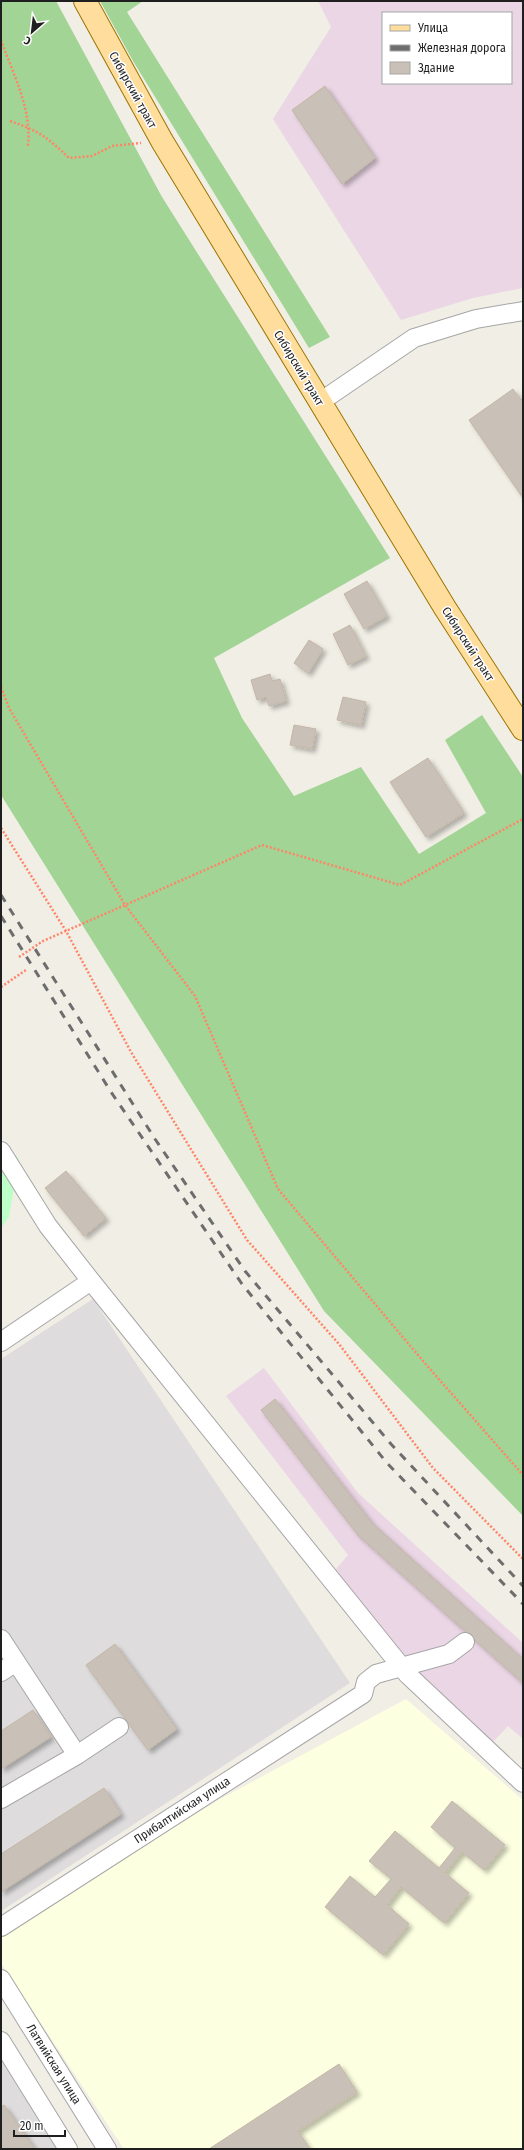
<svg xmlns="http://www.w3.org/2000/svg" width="524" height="2150" font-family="'Fira Sans Condensed',sans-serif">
	<defs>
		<filter id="shadow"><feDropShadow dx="3.5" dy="3.5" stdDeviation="2" flood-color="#0004"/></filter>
	</defs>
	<rect width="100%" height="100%" fill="#f1eee5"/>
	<path fill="#dedcdc" d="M93 1299 350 1683 1 1911V1359Z
		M1 2055 58 2149H1Z"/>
	<path fill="#ebd6e5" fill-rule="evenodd" d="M318 1H523V288L473 298 401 320 273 119 331 27ZM383 13H511V83H383Z
		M264 1368 358 1493 523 1643V1739L508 1726 493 1742 399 1659 336 1569 348 1555 226 1396Z"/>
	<path fill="#fcffe0" d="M406 1699 523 1800V2149H124L1 1963V1934L220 1799Z"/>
	<path fill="#a2d495" d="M1 1H56L162 197 390 558 214 658 242 718 294 796 361 767 419 854 486 813 445 740 482 715 523 777V1516L324 1311 1 795Z
		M100 1H143L127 12 330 337 309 348 133 61Z"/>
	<path fill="#beffc9" d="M1 1140 19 1159 9 1217 1 1228Z"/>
	<path fill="#c9c1b7" stroke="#c4b6a5" filter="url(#shadow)" d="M325 86 375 158 342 184 292 110Z
		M513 389 521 400 523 398V498L469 420Z
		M367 581 387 616 364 629 344 594Z
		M350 625 366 656 348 665 333 634Z
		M309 640 323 649 308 673 294 663Z
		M270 674 272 681 280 679 286 701 269 706 266 697 257 700 251 680Z
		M343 697 366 702 361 725 337 720Z
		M294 725 316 729 312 749 290 745Z
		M428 758 464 813 426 837 390 782Z
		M66 1171 106 1218 84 1236 45 1188Z
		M275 1399 372 1523 523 1659V1683L358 1535 261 1410Z
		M115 1644 177 1729 148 1750 86 1665Z
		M33 1710 51 1737 1 1769V1731Z
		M104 1788 121 1814 1 1892V1854Z
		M452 1801 505 1845 484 1870 462 1852 445 1873 469 1893 444 1923 401 1887 387 1905 409 1924 383 1955 325 1907 350 1876 375 1897 391 1879 369 1861 395 1831 439 1868 455 1848 431 1827Z
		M339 2064 357 2092 298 2131 310 2149H209Z
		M4 2105 35 2149H1V2107Z"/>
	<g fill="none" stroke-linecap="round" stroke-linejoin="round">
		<defs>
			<path id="minor" d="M320 402 414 338 476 319 523 311
				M1 1151 48 1226 91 1281 408 1675 523 1783
				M1 1342 91 1281
				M1 1639 77 1755 119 1727
				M1 1672 16 1662
				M1 1799 77 1755
				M1 1927 363 1694 366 1682 376 1674 449 1654 465 1642
				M1 1979 107 2149
				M1 2041 68 2149"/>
			<path id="major" d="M85 1 162 141 445 608 523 729"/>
		</defs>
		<use href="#minor" stroke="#a6a6a6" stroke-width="20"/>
		<use href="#major" stroke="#9b7500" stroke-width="24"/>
		<path stroke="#ff8568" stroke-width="2.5" stroke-dasharray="2 2" stroke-linecap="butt" d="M1 40C13 74 32 109 28 146
			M10 121C39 131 47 137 69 158L92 156 112 146 141 143
			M1 687 9 708 125 905 195 996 278 1189 423 1361 523 1475
			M1 828 66 931 131 1052 247 1240 339 1344 433 1468 523 1559
			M19 957 43 941 262 845 400 885 523 819
			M1 987 26 970"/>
		<use href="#minor" stroke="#fff" stroke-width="18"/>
		<use href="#major" stroke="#ffdd9c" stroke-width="22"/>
		<path stroke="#6d6d6d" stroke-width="3" stroke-dasharray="8 8" stroke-linecap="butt" d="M1 895 155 1139 245 1271 391 1444 523 1586
			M1 916 111 1092 242 1284 387 1463 523 1604"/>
	</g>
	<g text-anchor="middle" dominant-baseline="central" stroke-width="3" stroke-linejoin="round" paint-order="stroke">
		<g font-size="12" fill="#1f1f1f" stroke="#fff">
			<text transform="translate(133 90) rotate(61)">Сибирский тракт</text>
			<text transform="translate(299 368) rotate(59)">Сибирский тракт</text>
			<text transform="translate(468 644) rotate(57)">Сибирский тракт</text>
			<text transform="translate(182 1810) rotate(-33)">Прибалтийская улица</text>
			<text transform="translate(54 2064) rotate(58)">Латвийская улица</text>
		</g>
	</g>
	<rect width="524" height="2150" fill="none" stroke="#1f1f1f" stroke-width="4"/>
	<rect x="382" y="12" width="130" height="72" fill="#ffffff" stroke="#a5a5a5"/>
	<rect x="390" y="25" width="20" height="6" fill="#ffdd9c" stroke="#a5a5a5"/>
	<text x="418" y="32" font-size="12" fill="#1f1f1f">Улица</text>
	<rect x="390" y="45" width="20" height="6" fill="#6d6d6d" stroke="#a5a5a5"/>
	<text x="418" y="52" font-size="12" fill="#1f1f1f">Железная дорога</text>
	<rect x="390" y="62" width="20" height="12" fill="#c9c1b7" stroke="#a5a5a5"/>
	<text x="418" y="72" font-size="12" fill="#1f1f1f">Здание</text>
	<g transform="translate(32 32) rotate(208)" stroke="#ffffff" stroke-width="3" paint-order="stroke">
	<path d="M0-3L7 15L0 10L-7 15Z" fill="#1f1f1f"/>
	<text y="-6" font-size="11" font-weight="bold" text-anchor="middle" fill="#1f1f1f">С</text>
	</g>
	<path d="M14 2130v6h51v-6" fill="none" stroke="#1f1f1f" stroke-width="2"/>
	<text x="20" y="2130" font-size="12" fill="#1f1f1f" stroke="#ffffff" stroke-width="3" paint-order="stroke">20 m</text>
</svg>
